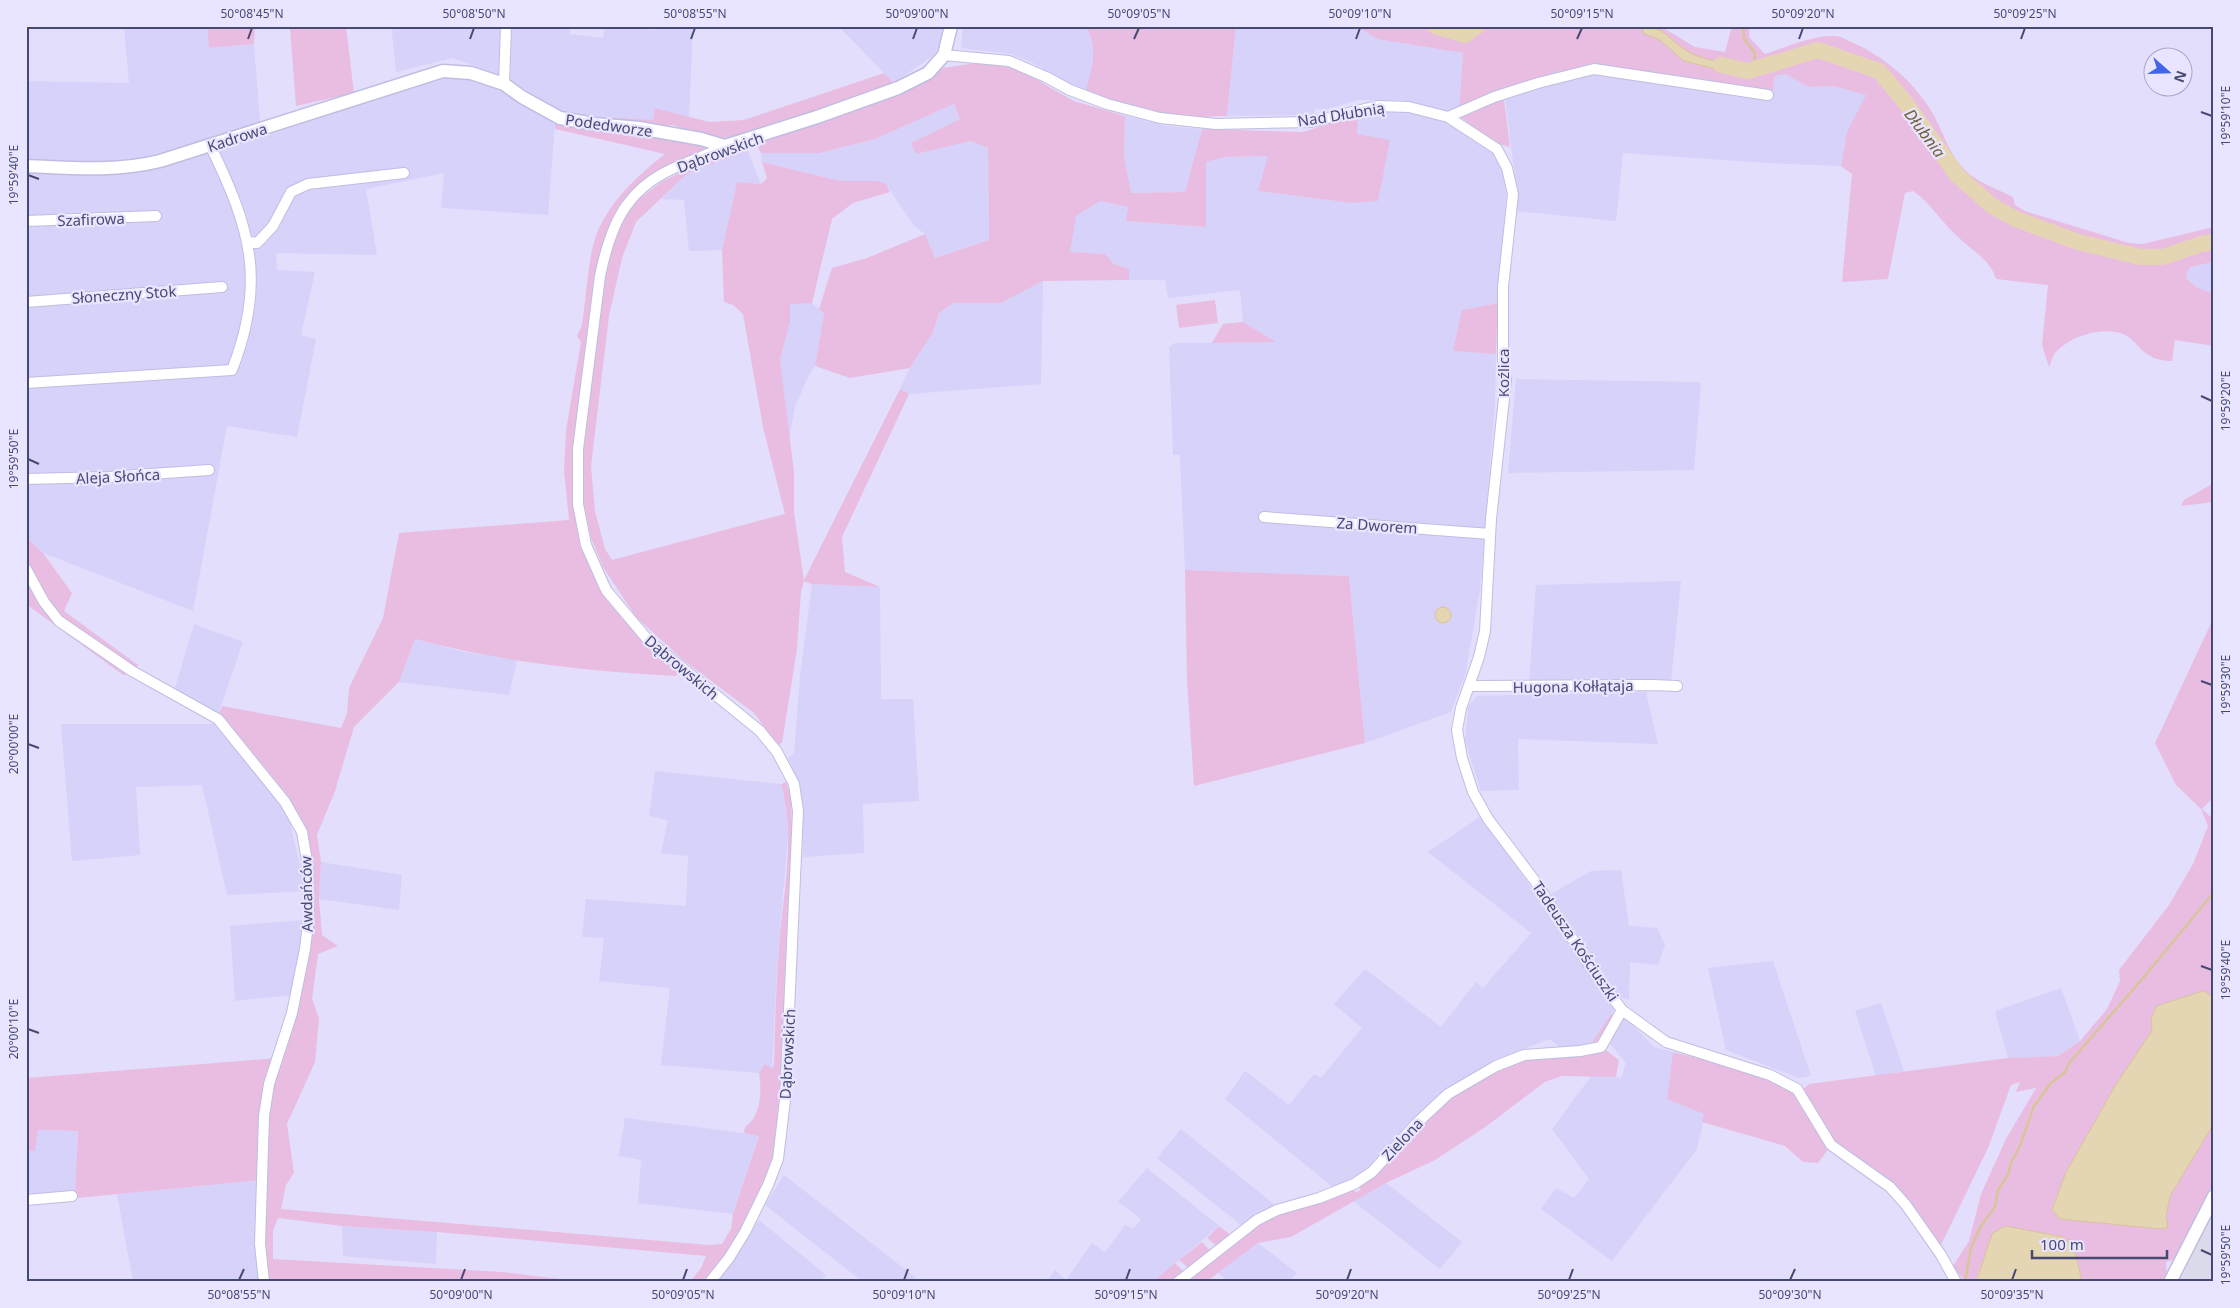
<svg xmlns="http://www.w3.org/2000/svg" width="2240" height="1308" font-family="'Noto Sans',sans-serif">
	<rect width="100%" height="100%" fill="#e3defc"/>
	<path fill="#d7d2f9" d="M124 26H207L210 48 254 44 261 135 451 77 471 78 500 89 555 123 548 215 441 208 444 173 366 189 377 255 276 253 277 270 315 272 301 335 316 339 297 437 227 426 193 611 43 553 26 537V81L129 83Z
		M394 26H570V34L603 38 604 26 656 30V26H693L689 117 655 108 653 120 607 119 575 114 554 108 502 76 453 58 396 72 392 32Z
		M838 26H944L940 43 934 55 894 83Z
		M963 26H1085L1089 31 1094 53 1091 74 1085 93 1031 62 1011 54 961 48Z
		M1236 26H1356L1377 39 1463 53 1459 109 1445 111 1399 100H1358L1324 110 1316 109 1312 115 1227 116Z
		M1594 65 1773 91 1775 76 1785 74 1809 87 1833 86 1867 95 1847 132 1841 166 1766 163 1623 153 1616 221 1517 211 1515 177 1504 90Z
		M954 104 960 119 912 143 916 154 971 141 988 148 989 240 935 258 925 234 914 226 886 184 878 181H840L762 162 761 153H820L875 139Z
		M1379 111H1400L1440 119 1485 144 1501 163 1506 194 1498 303 1462 310 1454 351 1496 354 1495 405 1480 589 1466 672 1451 712 1365 743 1349 576 1185 570 1180 455H1173L1169 347 1175 343 1276 342 1243 322 1240 290 1168 298 1165 280H1129V269L1114 264 1105 254 1070 252 1069 249 1076 216 1100 201 1128 207 1126 221 1206 227V162L1225 157 1269 156 1258 191 1351 203 1358 114Z
		M1125 116 1167 126 1202 129 1185 192 1130 193 1124 156Z
		M748 151 761 184 737 182 722 250 689 251 684 200 661 199 688 173Z
		M2214 262V294L2196 287 2187 279 2186 273 2190 267Z
		M1043 281 1041 384 909 394 900 389 910 368 933 332 939 313 953 303H1001Z
		M790 303H812L824 313 815 366 807 379 795 407 789 440 780 360 790 322Z
		M1516 379 1701 382 1694 470 1508 473Z
		M1681 581 1671 682H1529L1536 585Z
		M812 584 880 587 881 699H913L919 801 863 804 864 853 803 857V813L800 786 788 758 794 754 800 677Z
		M194 624 243 642 218 715 175 688Z
		M415 639 460 651 517 660 509 695 399 682Z
		M1646 692 1658 744 1518 739 1519 790 1481 791 1465 741 1468 706 1477 696Z
		M61 724H218L288 814 306 891 227 895 202 785 136 787 140 855 72 861Z
		M655 771 781 784 786 800 788 835 777 966 772 1069 765 1065 759 1073 661 1065 670 988 599 981 604 938 582 937 586 899 686 906 688 856 661 853 668 820 649 816Z
		M1481 816 1615 1008 1590 1045 1560 1048 1550 1039 1494 1060 1447 1090 1377 1162 1346 1184 1334 1188 1225 1099 1245 1071 1289 1105 1314 1074 1321 1078 1362 1028 1334 1004 1365 969 1441 1027 1476 982 1483 988 1531 933 1428 852Z
		M321 862 402 875 399 910 319 899Z
		M1621 870 1629 926 1657 928 1665 945 1658 965 1630 962 1629 1000 1619 997 1551 894 1591 871Z
		M303 920 293 995 235 1001 230 926Z
		M1773 961 1811 1076 1799 1078 1726 1050 1708 968Z
		M2061 988 2080 1041 2058 1056 2008 1058 1995 1011Z
		M1881 1003 1904 1071 1876 1076 1855 1011Z
		M1623 1015 1654 1047 1673 1052 1667 1099 1705 1114 1697 1149 1612 1261 1541 1209 1556 1188 1574 1198 1589 1179 1552 1129 1592 1075 1621 1078 1626 1063 1608 1041Z
		M625 1118 759 1135 733 1214 638 1203 641 1160 619 1156Z
		M1181 1129 1275 1205 1241 1225 1157 1158Z
		M38 1130 78 1131 75 1192 26 1194V1151L35 1150Z
		M1147 1168 1219 1226 1153 1282H1046L1055 1270 1066 1280 1092 1243 1105 1252 1125 1225 1133 1229 1141 1219 1118 1202Z
		M784 1175 915 1277 912 1282H863L765 1205Z
		M261 1180 260 1282H133L117 1194Z
		M1386 1183 1462 1242 1440 1269 1353 1201Z
		M759 1220 826 1275 820 1282H714L736 1255Z
		M342 1226 437 1232 436 1264 343 1256Z
		M1258 1243 1297 1273 1289 1282H1228L1218 1273Z"/>
	<path fill="#dbdaea" d="M2214 1210V1282H2180L2197 1243Z"/>
	<path fill="#e9bde2" d="M207 26H255L254 44 209 48Z
		M297 26H346L354 93 296 106 290 29Z
		M1085 26H1236L1227 116 1195 117 1168 114 1085 93C1092 71 1099 47 1085 26Z
		M1356 26H1666L1665 29 1695 47 1725 52 1732 26H1750L1749 37 1765 54C1787 47 1812 35 1835 36 1840 36 1845 39 1849 41 1883 55 1913 81 1932 112 1943 131 1948 152 1963 168 1976 182 1997 189 2013 197L2015 205 2025 211 2129 243 2143 244 2214 227V262L2190 267 2186 274 2187 279 2196 287 2214 294V346L2175 340 2172 361C2165 361 2157 360 2150 356 2140 351 2134 338 2123 334 2102 326 2070 336 2055 353 2052 357 2051 363 2049 367L2042 345 2048 285 1996 279C1990 259 1971 250 1957 236 1940 221 1933 205 1913 191L1905 193 1888 279 1842 282 1852 174 1841 166 1847 132 1866 95 1833 86 1809 87 1785 74 1775 76 1773 91 1594 65 1459 109 1463 53 1377 39Z
		M977 63 1016 68 1074 101 1125 116 1124 156 1131 193 1185 192 1202 129 1303 132 1358 114 1357 134 1390 140 1378 201 1351 203 1258 191 1268 156 1225 157 1206 162V227L1126 221 1128 207 1100 201 1076 216 1070 252 1105 254 1114 264 1129 269V280L1043 281 1001 303H953L939 313 933 332 910 368 850 378 815 366 824 313 819 309 832 268 867 258 925 234 935 258 989 240 988 148 971 141 916 154 911 143 960 119 954 104 875 139 820 153H761L756 144 906 90 942 68Z
		M884 73 894 83 755 133 724 138 691 132 673 125 659 126 615 121V118L653 120 655 108 709 122 744 120Z
		M1504 99 1510 147 1498 144 1460 117Z
		M555 123C577 126 696 138 706 148L702 153C675 167 640 178 621 203 610 217 606 237 601 253L574 451 594 572 604 597 639 637 680 673 675 676C588 671 500 662 415 639L399 682 354 727 335 791 317 835 321 862 319 899 322 935 338 946 318 954 312 999 319 1018 315 1062 287 1124 294 1173 286 1185 281 1209 709 1245 722 1244 731 1229 733 1214 759 1136 744 1133 745 1127C761 1117 762 1091 759 1073L765 1064 772 1069 774 1064C775 1025 776 985 779 946 783 895 796 834 781 784L786 782 791 797 792 835 781 1074 773 1161 748 1218 725 1254 702 1282H690L701 1268 706 1256 437 1232 342 1226 278 1218 273 1231V1259L502 1272 585 1282H260L261 1180 77 1198 75 1192 78 1131 38 1130 35 1151H26V1078L279 1058 297 1002 310 855 307 829 288 796 240 737 218 716 222 706 341 728 347 713 349 688 383 618 399 533 569 520 564 470 566 430 581 342 577 336 582 325C586 300 588 255 597 233 611 200 637 176 665 154L555 129Z
		M745 147 748 151 688 173 636 222 622 258 609 316 591 466 595 511 605 549 612 560 785 514 763 427 743 314 733 305 724 302 722 250 737 182 761 184 767 178 762 162 840 181H878L886 184 890 192 853 203 832 219 812 303 790 304V322L780 360 794 472V513L804 580 900 389 909 394 842 537 845 572 880 587 812 584 804 581 801 592 797 649 782 743 778 745 754 713 683 660 636 617 603 567 591 538 583 500V446L599 319 606 271 613 243 620 225 636 201 663 181 701 163Z
		M1215 300 1218 323 1179 328 1176 305Z
		M1498 303 1496 354 1453 351 1462 310Z
		M1243 322 1276 342H1277L1212 343 1223 324Z
		M2214 483V502L2181 506 2184 500Z
		M26 537 43 553 72 593 64 611 138 665 135 669 62 619 49 605 37 578 26 564Z
		M1185 570 1349 576 1365 743 1194 786 1187 682Z
		M26 575 39 604 130 674 123 675 26 604Z
		M2214 617 2213 798 2202 809 2214 820V1183L2173 1260 2166 1262 2167 1275 2164 1282H2082L2074 1247 1979 1270 1976 1282H1965L1953 1266 1969 1241 1981 1194 2006 1139 2036 1088 2016 1092 2020 1082 2011 1085 1988 1148 1941 1245 1909 1200 1887 1180 1833 1140 1802 1091 1809 1084 2008 1058 2058 1056 2080 1041 2107 1009 2120 981 2119 970 2169 905 2193 864 2208 826 2201 809 2176 785 2155 743Z
		M1611 1014 1615 1015 1599 1043 1590 1045Z
		M1603 1048 1619 1060 1616 1077 1562 1076 1545 1082 1484 1128 1435 1160 1386 1183 1291 1237 1258 1243 1206 1282H1181L1261 1221 1352 1189 1356 1192 1361 1190 1358 1184 1445 1102 1466 1086 1514 1061Z
		M1673 1052 1718 1063 1768 1080 1796 1094 1829 1148 1818 1163 1803 1162 1785 1146 1702 1122 1704 1114 1667 1099Z
		M1219 1226 1232 1236 1218 1247 1207 1238Z
		M1202 1242 1212 1252 1190 1269 1179 1260Z
		M1175 1263 1185 1273 1173 1282H1153Z"/>
	<path fill="#e5d6b3" stroke="#d7c599" d="M1643 26C1664 26 1672 43 1689 52 1702 60 1728 63 1743 66L1739 75 1684 61 1660 40 1643 33Z
		M1435 615a8 8 0 1 1 16 0a8 8 0 1 1-16 0Z
		M2203 991 2214 997V1123L2170 1196 2166 1217 2168 1227 2161 1229 2060 1219 2052 1210 2066 1172 2089 1132 2115 1086 2152 1031 2151 1018 2157 1006Z
		M2005 1226 2063 1237 2074 1247 2082 1282H1976L1992 1234Z"/>
	<g fill="none" stroke-linecap="round" stroke-linejoin="round">
		<path stroke="#d7c599" stroke-width="2.5" d="M1743 26 1744 39 1755 53 1754 69
			M1965 1282 1971 1248 1981 1226 1995 1207 1998 1190 2008 1175 2011 1163 2020 1146 2034 1106 2051 1083 2065 1072 2070 1062 2144 977 2214 892"/>
		<path stroke="#e5d6b3" stroke-width="16" d="M1435 26 1465 35 1477 26
			M1721 65 1748 71 1818 50 1879 71 1905 102 1957 175 1992 206 2016 219 2078 242 2140 257H2163L2201 244 2214 242"/>
		<defs>
			<path id="minor" d="M944 55 1009 61 1046 77 1070 90 1107 104 1160 118 1216 124 1311 122 1377 106 1409 107 1448 117 1497 149 1507 168 1513 194 1503 287V358L1506 380 1491 519 1485 631 1479 657 1461 708 1457 730 1462 758 1473 792 1488 819 1535 881 1595 974 1622 1010 1666 1042 1770 1075 1797 1089 1831 1145 1890 1187 1906 1205 1941 1255 1956 1282
				M504 84 506 26
				M1448 117 1494 97 1538 83 1594 69 1768 95
				M26 221 156 216
				M248 242 257 243 273 226 291 192 308 184 404 173
				M26 302 222 287
				M26 383 232 370C267 281 250 227 210 145
				M26 479 108 477 209 470
				M1264 517 1490 534
				M26 569 44 602 59 621 132 671 218 719 285 802 302 832 308 867 309 916 305 949 292 1013 269 1084 264 1116 260 1244 264 1282
				M1469 686 1652 685 1677 686
				M26 1200 72 1196
				M710 1282 729 1258 745 1232 768 1185 778 1159 785 1100 798 811 794 784 777 752 760 731 648 640 606 590 586 545 578 504V449L600 276C610 228 624 191 672 169 690 161 708 155 725 146
				M1178 1282 1257 1220 1277 1210 1319 1198 1354 1184 1372 1172 1417 1123 1448 1094 1496 1066 1524 1055 1580 1051 1601 1047 1622 1010"/>
			<path id="tertiary" d="M26 166C72 168 115 172 160 161L443 71 471 73 504 84 522 97 560 118 594 124 639 128 701 139 725 146 817 117 898 88 928 73 944 55 951 26
				M2170 1282 2214 1196"/>
		</defs>
		<use href="#minor" stroke="#bfbde2" stroke-width="12"/>
		<use href="#tertiary" stroke="#bfbde2" stroke-width="15"/>
		<use href="#minor" stroke="#fff" stroke-width="10"/>
		<use href="#tertiary" stroke="#fff" stroke-width="12"/>
	</g>
	<path fill="none" stroke="#464a72" stroke-width="2" d="M248 39 252 28M470 39 474 28M691 39 695 28M913 39 917 28M1134 39 1139 28M1356 39 1360 28M1577 39 1582 28M1799 39 1803 28M2021 39 2025 28M2201 112 2212 116M28 175 39 179M2201 396 2212 401M28 459 39 464M2201 681 2212 685M28 744 39 748M2201 966 2212 970M28 1029 39 1033M2201 1250 2212 1255M239 1280 244 1269M461 1280 465 1269M683 1280 687 1269M904 1280 908 1269M1126 1280 1130 1269M1347 1280 1351 1269M1569 1280 1573 1269M1790 1280 1795 1269M2012 1280 2016 1269"/>
	<g text-anchor="middle" dominant-baseline="central" stroke-width="4.5" stroke-linejoin="round" paint-order="stroke">
		<g font-size="15" fill="#464a72" stroke="#e9e4ff">
			<text transform="translate(1341 114) rotate(-9)">Nad Dłubnią</text>
			<text transform="translate(609 125) rotate(8)">Podedworze</text>
			<text transform="translate(237 137) rotate(-18)">Kadrowa</text>
			<text transform="translate(720 152) rotate(-20)">Dąbrowskich</text>
			<text transform="translate(91 219) rotate(-2)">Szafirowa</text>
			<text transform="translate(124 294) rotate(-4)">Słoneczny Stok</text>
			<text transform="translate(1503 373) rotate(-90)">Koźlica</text>
			<text transform="translate(118 476) rotate(-3)">Aleja Słońca</text>
			<text transform="translate(1377 525) rotate(4)">Za Dworem</text>
			<text transform="translate(682 667) rotate(40)">Dąbrowskich</text>
			<text transform="translate(1573 686) rotate(-1)">Hugona Kołłątaja</text>
			<text transform="translate(306 894) rotate(-91)">Awdańców</text>
			<text transform="translate(1576 941) rotate(56)">Tadeusza Kościuszki</text>
			<text transform="translate(787 1054) rotate(-87)">Dąbrowskich</text>
			<text transform="translate(1402 1139) rotate(-47)">Zielona</text>
		</g>
		<g font-size="16" font-style="italic" fill="#716238" stroke="#e9e4ff">
			<text transform="translate(1925 133) rotate(53)">Dłubnia</text>
		</g>
	</g>
	<rect width="2240" height="1308" fill="none" stroke="#e9e4ff" stroke-width="55"/>
	<g transform="translate(2168 72) rotate(110)"><circle r="24" fill="#e9e4ff" stroke="#a8a6c7"/>
	<path d="M0-4L9 19L0 12L-9 19Z" fill="#4164e8"/>
	<text y="-8" font-size="14" font-weight="bold" text-anchor="middle" fill="#464a72">N</text>
	</g>
	<path d="M2032 1250v8h135v-8" fill="none" stroke="#464a72" stroke-width="2.5"/>
	<text x="2040" y="1250" font-size="15" fill="#464a72" stroke="#e9e4ff" stroke-width="4" paint-order="stroke">100 m</text>
	<rect x="28" y="28" width="2184" height="1252" fill="none" stroke="#464a72" stroke-width="2"/>
	<g font-size="12" text-anchor="middle" fill="#464a72">
		<text x="252" y="18">50°08'45"N</text>
		<text x="474" y="18">50°08'50"N</text>
		<text x="695" y="18">50°08'55"N</text>
		<text x="917" y="18">50°09'00"N</text>
		<text x="1139" y="18">50°09'05"N</text>
		<text x="1360" y="18">50°09'10"N</text>
		<text x="1582" y="18">50°09'15"N</text>
		<text x="1803" y="18">50°09'20"N</text>
		<text x="2025" y="18">50°09'25"N</text>
		<text transform="translate(2226 116) rotate(-90)" y="4">19°59'10"E</text>
		<text transform="translate(14 175) rotate(-90)" y="4">19°59'40"E</text>
		<text transform="translate(2226 401) rotate(-90)" y="4">19°59'20"E</text>
		<text transform="translate(14 459) rotate(-90)" y="4">19°59'50"E</text>
		<text transform="translate(2226 685) rotate(-90)" y="4">19°59'30"E</text>
		<text transform="translate(14 744) rotate(-90)" y="4">20°00'00"E</text>
		<text transform="translate(2226 970) rotate(-90)" y="4">19°59'40"E</text>
		<text transform="translate(14 1029) rotate(-90)" y="4">20°00'10"E</text>
		<text transform="translate(2226 1255) rotate(-90)" y="4">19°59'50"E</text>
		<text x="239" y="1299">50°08'55"N</text>
		<text x="461" y="1299">50°09'00"N</text>
		<text x="683" y="1299">50°09'05"N</text>
		<text x="904" y="1299">50°09'10"N</text>
		<text x="1126" y="1299">50°09'15"N</text>
		<text x="1347" y="1299">50°09'20"N</text>
		<text x="1569" y="1299">50°09'25"N</text>
		<text x="1790" y="1299">50°09'30"N</text>
		<text x="2012" y="1299">50°09'35"N</text>
	</g>
</svg>
